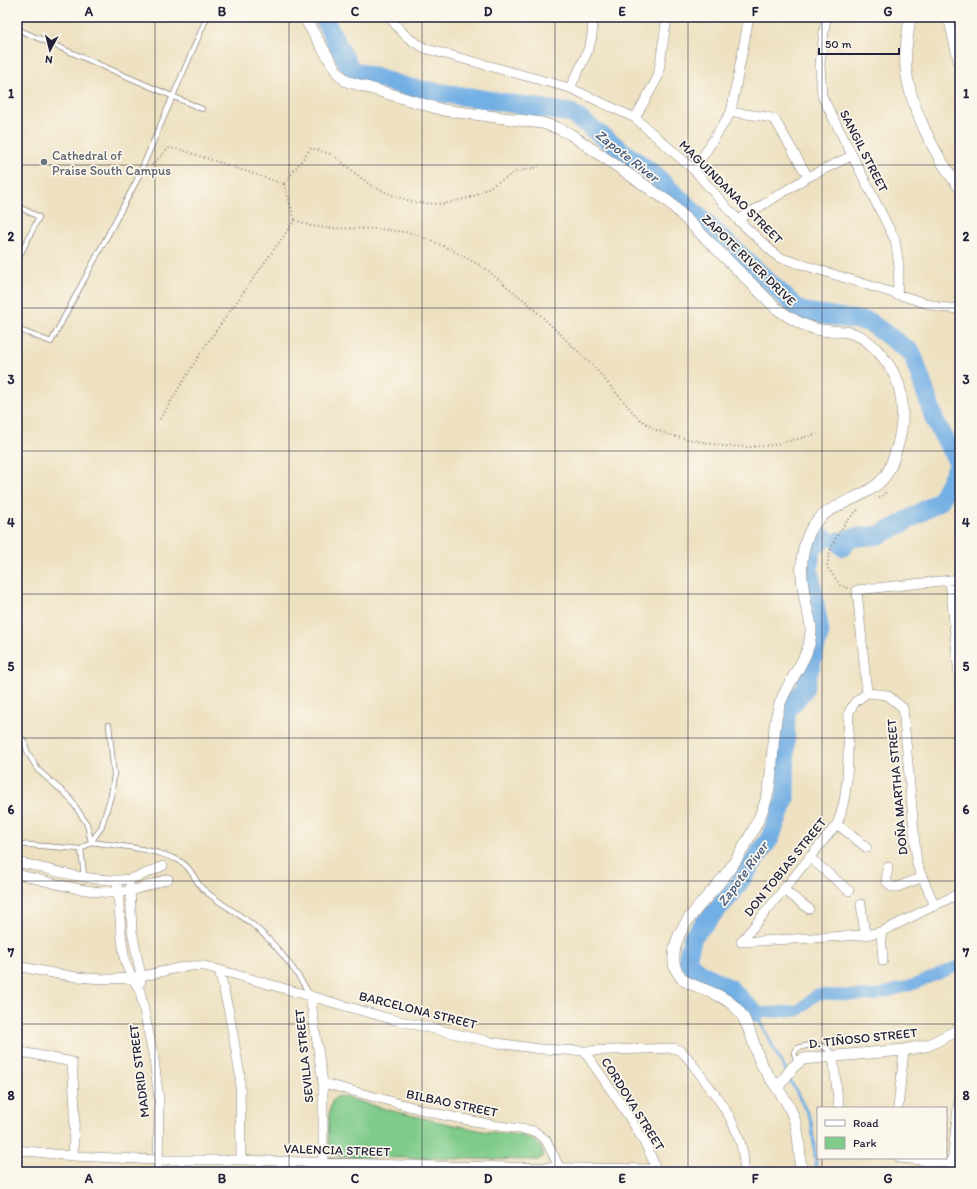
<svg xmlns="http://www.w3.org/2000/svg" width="977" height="1189" font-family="Itim,sans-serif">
	<rect width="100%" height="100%" fill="#fbf7ec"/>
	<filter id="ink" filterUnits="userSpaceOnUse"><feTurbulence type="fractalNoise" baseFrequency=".025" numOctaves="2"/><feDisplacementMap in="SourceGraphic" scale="8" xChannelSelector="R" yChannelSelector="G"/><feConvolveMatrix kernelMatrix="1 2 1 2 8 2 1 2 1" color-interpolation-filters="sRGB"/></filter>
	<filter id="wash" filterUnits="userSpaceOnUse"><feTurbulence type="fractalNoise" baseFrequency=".012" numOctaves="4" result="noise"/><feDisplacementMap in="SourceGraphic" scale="16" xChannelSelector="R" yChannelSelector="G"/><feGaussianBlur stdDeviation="0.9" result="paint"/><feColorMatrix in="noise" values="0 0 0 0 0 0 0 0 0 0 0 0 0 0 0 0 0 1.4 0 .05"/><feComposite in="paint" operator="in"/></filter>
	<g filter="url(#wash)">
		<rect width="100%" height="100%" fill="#eee1c1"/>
		<path fill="#7ecb8a" stroke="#507662" d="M341 1096C387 1111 435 1121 483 1131 498 1134 519 1132 533 1140 539 1143 544 1150 543 1157L538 1160 341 1157C336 1155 333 1154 331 1150 327 1143 328 1107 333 1100 335 1097 337 1097 341 1096Z"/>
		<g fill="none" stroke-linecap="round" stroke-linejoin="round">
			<path stroke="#72afe4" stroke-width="3" d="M755 1013 786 1071
				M788 1076 811 1120 817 1172"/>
			<path stroke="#72afe4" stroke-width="11" d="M755 1013 798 1011 817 994 873 996 915 984 960 965"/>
			<path stroke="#72afe4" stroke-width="19" d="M323 17 351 70 410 88 571 113 652 173 800 311 869 322 912 353 935 421 959 464 940 501 896 527 878 535 850 538 843 547 839 541
				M755 1013 730 989 698 972 687 960 693 936 732 893 770 838 785 799 786 711 804 690 820 632 809 568 811 549 825 538"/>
		</g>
	</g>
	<g filter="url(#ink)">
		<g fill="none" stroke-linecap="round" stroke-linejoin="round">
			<defs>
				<path id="service" d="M17 29 202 109
					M17 206 39 217 17 261
					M17 329 51 342 136 182 207 17
					M17 737 23 739 28 753 38 770 69 797 87 824 91 842
					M91 842C120 846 151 848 178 860 191 866 194 880 203 889 218 903 237 912 253 925 276 944 295 969 310 995
					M17 844 81 849 91 842 101 828 111 796 114 775 109 725
					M81 849 84 876
					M797 1062 794 1053 798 1048C810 1044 827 1042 833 1056"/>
				<path id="minor" d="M390 17C400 32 410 41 427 49L570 88 635 118 694 170 738 220 778 257 938 307 960 309
					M826 17 820 64 822 96 895 240 899 266 897 295
					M948 17 960 69
					M570 88C578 70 600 36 590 17
					M731 112 768 117 775 120 808 177
					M635 118 658 77 667 17
					M694 170 731 112 749 17
					M738 220 808 177 851 156
					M950 580 960 688
					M867 693 887 695 903 708 917 865 935 906
					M867 693 857 590 960 579
					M837 824 867 848
					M809 857 849 891
					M17 862C49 869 97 884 129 879 140 877 152 871 163 866
					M888 867 886 881 892 887H897L921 878
					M17 874C46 881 91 895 120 892 137 891 152 884 168 879
					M117 880 121 932 125 962 132 978 140 991 154 1059 159 1100 158 1172
					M130 886 132 931 141 976V982
					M783 889 809 909
					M861 904 865 935
					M881 932 883 961
					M741 942 837 824C851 792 847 747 849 712L855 702 867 693
					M741 942 865 935 881 932 960 893
					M17 966C57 974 95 983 136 977 159 974 181 964 205 966L391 1019 491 1042 540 1049 584 1051 674 1048 681 1051 687 1057C711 1090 747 1128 744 1172
					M219 970 229 1012 240 1075 241 1160
					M310 995 323 1083V1162
					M17 1051 72 1062 75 1109 73 1156
					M584 1051C598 1072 657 1151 655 1172
					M833 1057 839 1108
					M323 1083 438 1114 493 1125 534 1131 546 1140 559 1167
					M898 1108 904 1050
					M17 1150 73 1156 158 1160H241L438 1166 656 1169
					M900 1158 960 1164
					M952 1163 960 1090"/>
				<path id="tertiary" d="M304 17 337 72 346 81 443 110 542 123 558 128 570 134 669 202 776 308C790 318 804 327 821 330 831 332 844 330 854 334 873 340 893 367 899 386 904 405 903 425 898 444 895 454 892 466 886 475 868 501 825 501 810 531 798 556 801 579 806 605 808 612 811 621 811 629 811 661 785 681 778 710 769 746 777 779 760 816 753 832 737 860 726 874 708 900 671 926 674 962 674 968 679 975 683 980 701 990 722 993 736 1008 749 1021 753 1044 760 1061 767 1077 781 1090 789 1107 800 1127 799 1150 801 1172
					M910 17C908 34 904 52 906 69 910 107 936 158 960 188
					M778 1087 793 1067 803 1059 904 1050 929 1045 960 1029"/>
			</defs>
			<use href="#service" stroke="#88827e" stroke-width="6"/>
			<use href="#minor" stroke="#88827e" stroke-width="10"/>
			<use href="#tertiary" stroke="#88827e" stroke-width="12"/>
			<path stroke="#88827e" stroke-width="2" stroke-dasharray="1 3" stroke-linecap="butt" d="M152 165 168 148 182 150 284 184
				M284 184 311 148 333 155 370 185 394 196 417 203 444 204 472 197 517 171 539 167
				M284 184 295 220
				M295 220 311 226 326 228 380 229 413 233 446 247 483 267 530 305 593 366 638 418 656 430 677 437 723 446 750 447 773 445 817 434
				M160 419 203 349 295 220
				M879 498 885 494V491
				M848 588 840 585 827 567C830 543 841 525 859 509"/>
			<use href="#service" stroke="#fff" stroke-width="4.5"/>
			<use href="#minor" stroke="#fff" stroke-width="9"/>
			<use href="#tertiary" stroke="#fff" stroke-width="11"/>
		</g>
	</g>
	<path fill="none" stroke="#22223b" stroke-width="1" stroke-opacity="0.55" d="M155 17V1172M289 17V1172M422 17V1172M555 17V1172M688 17V1172M822 17V1108M17 165H960M17 308H960M17 451H960M17 594H960M17 738H960M17 881H960M17 1024H960M822 1158V1172"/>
	<circle fill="#6b7280" stroke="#fbf7ec" stroke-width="1.5" cx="44" cy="162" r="4"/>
	<g text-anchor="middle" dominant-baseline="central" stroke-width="3.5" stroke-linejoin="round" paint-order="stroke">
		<g font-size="13" fill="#22223b" stroke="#fbf7ec">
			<text transform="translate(864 151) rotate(63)">SANGIL STREET</text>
			<text transform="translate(731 192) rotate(45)">MAGUINDANAO STREET</text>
			<text transform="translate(749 260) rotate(44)">ZAPOTE RIVER DRIVE</text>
			<text transform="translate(897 787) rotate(-95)">DOÑA MARTHA STREET</text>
			<text transform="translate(785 867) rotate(-51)">DON TOBIAS STREET</text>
			<text transform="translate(418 1010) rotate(14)">BARCELONA STREET</text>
			<text transform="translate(863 1038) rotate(-6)">D. TIÑOSO STREET</text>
			<text transform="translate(304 1056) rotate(-96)">SEVILLA STREET</text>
			<text transform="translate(139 1071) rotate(-97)">MADRID STREET</text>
			<text transform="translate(452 1103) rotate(12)">BILBAO STREET</text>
			<text transform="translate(633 1104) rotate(58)">CORDOVA STREET</text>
			<text transform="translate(337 1150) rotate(2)">VALENCIA STREET</text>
		</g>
		<g font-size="13" fill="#5b616d" stroke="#fbf7ec" text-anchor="start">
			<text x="52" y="155">Cathedral of<tspan x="52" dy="15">Praise South Campus</tspan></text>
		</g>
		<g font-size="14" font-style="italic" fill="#425a7f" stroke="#fbf7ec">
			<text transform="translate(627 156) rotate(38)">Zapote River</text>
			<text transform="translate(743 874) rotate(-54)">Zapote River</text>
		</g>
	</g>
	<rect width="977" height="1189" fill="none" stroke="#fbf7ec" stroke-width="44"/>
	<rect x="817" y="1107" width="130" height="52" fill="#fbf7ec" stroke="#a4a2a5"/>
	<rect x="825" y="1120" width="20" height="6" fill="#ffffff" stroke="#a4a2a5"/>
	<text x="853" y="1127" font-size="12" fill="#22223b">Road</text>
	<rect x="825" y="1137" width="20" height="12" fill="#7ecb8a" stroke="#a4a2a5"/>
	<text x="853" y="1147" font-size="12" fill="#22223b">Park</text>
	<g transform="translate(50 50) rotate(187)" stroke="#fbf7ec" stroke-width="3" paint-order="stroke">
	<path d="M0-3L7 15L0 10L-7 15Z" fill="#22223b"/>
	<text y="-6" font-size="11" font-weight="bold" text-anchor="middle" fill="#22223b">N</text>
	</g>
	<path d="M819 48v6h80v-6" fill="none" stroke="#22223b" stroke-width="2"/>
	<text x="825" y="48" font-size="12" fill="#22223b" stroke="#fbf7ec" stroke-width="3" paint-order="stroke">50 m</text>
	<rect x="22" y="22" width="933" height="1145" fill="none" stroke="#22223b" stroke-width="1.5"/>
	<g font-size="13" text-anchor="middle" font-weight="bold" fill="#22223b">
		<text x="89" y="16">A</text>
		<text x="222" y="16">B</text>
		<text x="355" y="16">C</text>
		<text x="488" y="16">D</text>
		<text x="622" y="16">E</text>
		<text x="755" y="16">F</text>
		<text x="888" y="16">G</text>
		<text x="11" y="98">1</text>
		<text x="966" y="98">1</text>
		<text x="11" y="241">2</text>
		<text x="966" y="241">2</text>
		<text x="11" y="384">3</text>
		<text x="966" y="384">3</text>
		<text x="11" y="527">4</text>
		<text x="966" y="527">4</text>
		<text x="11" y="671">5</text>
		<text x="966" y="671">5</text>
		<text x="11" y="814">6</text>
		<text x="966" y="814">6</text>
		<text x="11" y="957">7</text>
		<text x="966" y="957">7</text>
		<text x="11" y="1100">8</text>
		<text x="966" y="1100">8</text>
		<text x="89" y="1183">A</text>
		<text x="222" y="1183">B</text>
		<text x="355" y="1183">C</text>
		<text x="488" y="1183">D</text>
		<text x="622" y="1183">E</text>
		<text x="755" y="1183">F</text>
		<text x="888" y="1183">G</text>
	</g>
</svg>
